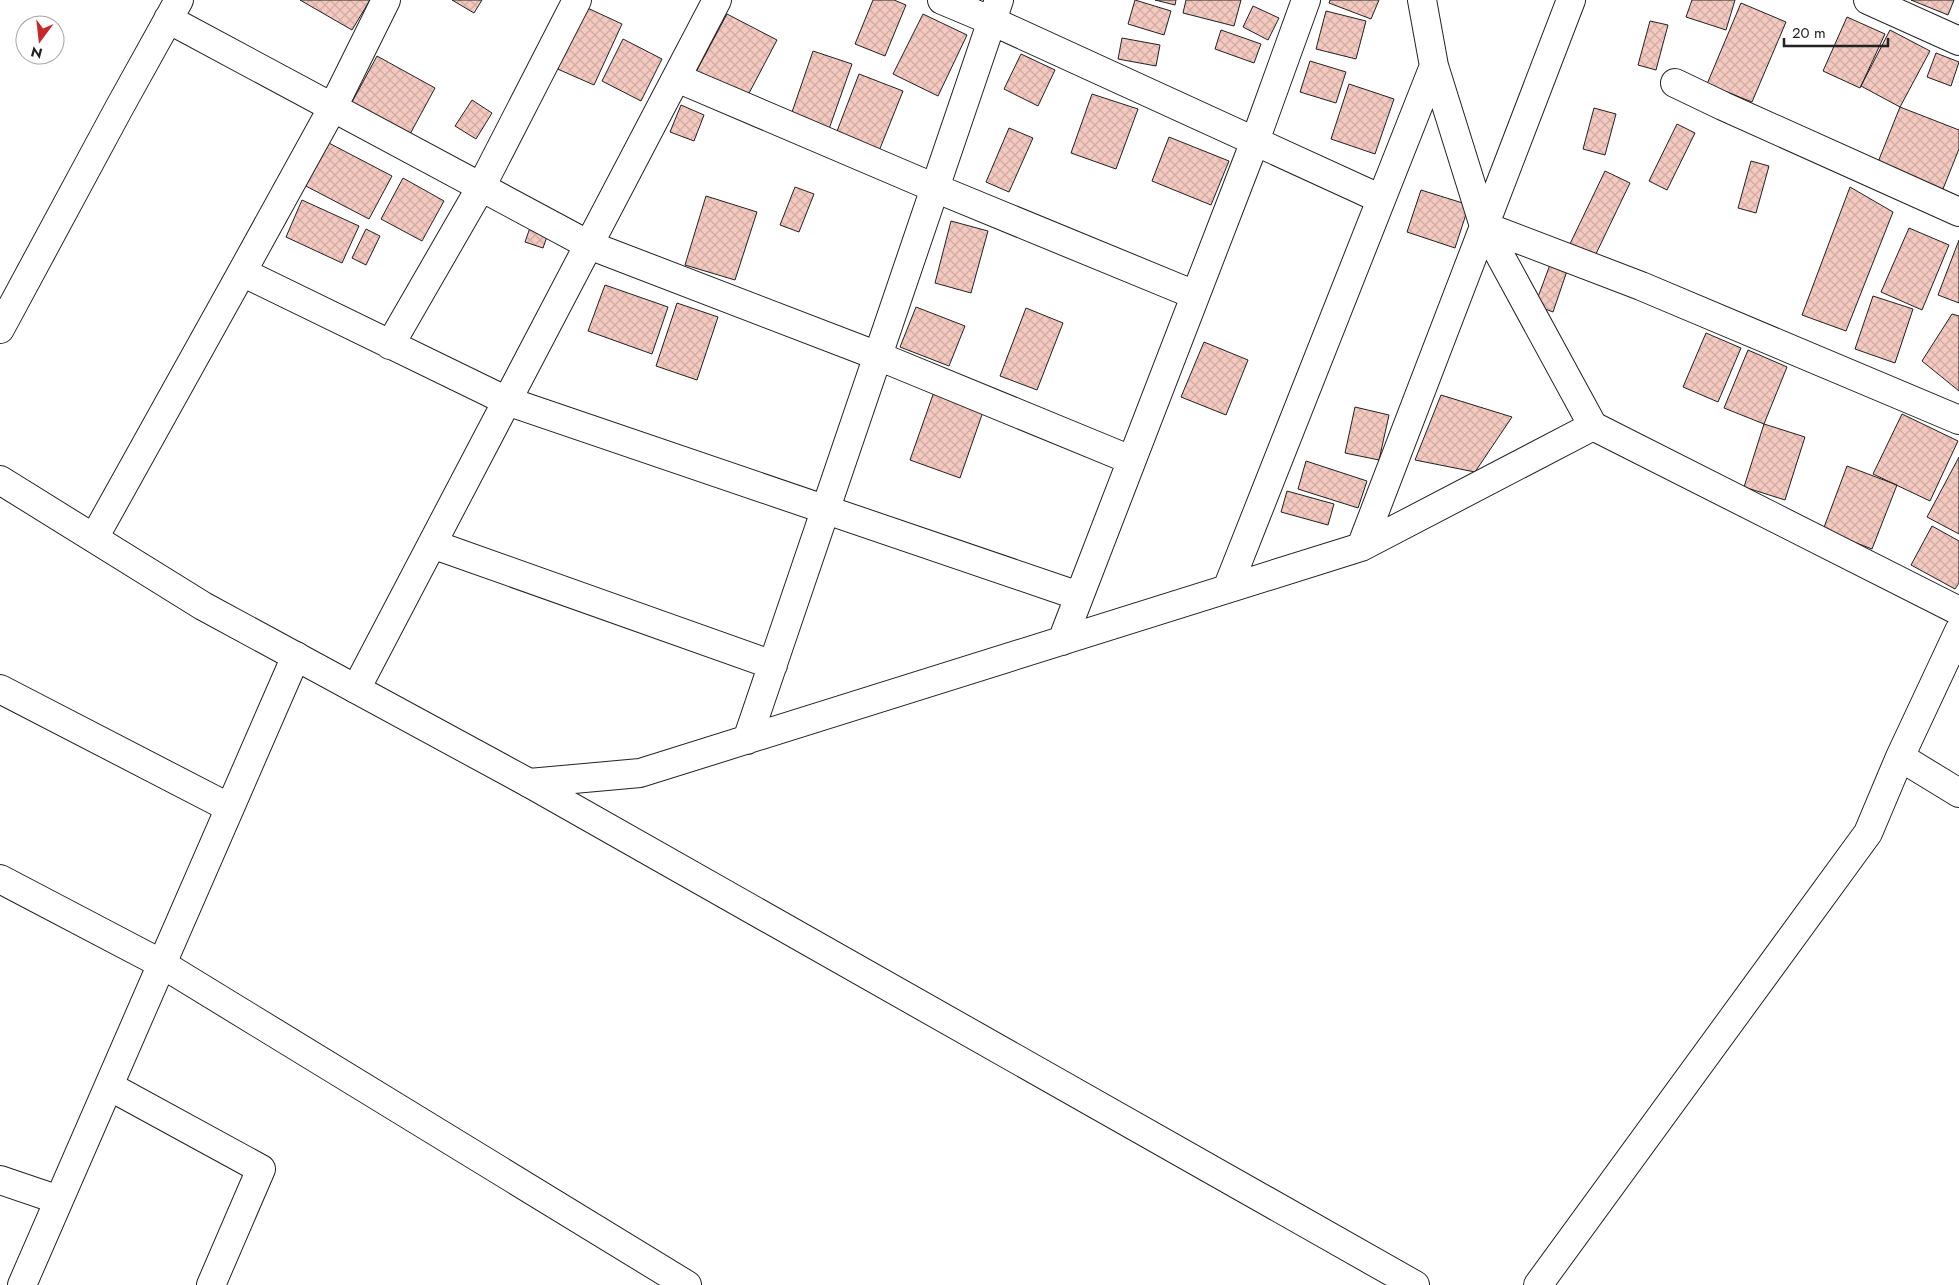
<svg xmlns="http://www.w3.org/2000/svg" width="1959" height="1285" font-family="Jost,sans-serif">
	<defs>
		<pattern id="building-cross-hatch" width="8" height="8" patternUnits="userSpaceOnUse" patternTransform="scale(1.25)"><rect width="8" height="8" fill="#f3c9c0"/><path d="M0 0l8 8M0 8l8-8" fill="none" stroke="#d0aca5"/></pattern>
	</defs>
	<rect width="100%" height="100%" fill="#fff"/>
	<path fill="url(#building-cross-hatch)" stroke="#222" d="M300 0H370L352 30Z
		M452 0H482L474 13Z
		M873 0H894L906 5 885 56 855 44Z
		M1135 0 1171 11 1164 35 1128 24Z
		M1155 0H1176L1175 5Z
		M1186 0H1241L1234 26 1183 13Z
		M1330 0H1379L1371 19 1329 3Z
		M1692 0H1735L1726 30 1686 17Z
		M1911 0H1954L1948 15Z
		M1741 3 1786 22 1752 102 1707 84Z
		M581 5 622 24 594 85 553 67Z
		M1253 6 1279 18 1268 40 1243 27Z
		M1326 11 1366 21 1356 59 1316 49Z
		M727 14 777 40 746 99 696 72Z
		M923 14 967 35 938 96 893 74Z
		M1847 17 1885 34 1860 88 1823 71Z
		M1650 21 1668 25 1656 70 1638 65Z
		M1221 30 1261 44 1254 63 1215 49Z
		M1890 30 1930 51 1900 107 1861 86Z
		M1122 38 1160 45 1156 66 1118 59Z
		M623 39 662 59 641 101 602 81Z
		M813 51 852 64 829 129 791 115Z
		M1936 53 1959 62 1951 86 1927 77Z
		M1021 54 1055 70 1038 106 1004 89Z
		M377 56 435 88 409 136 351 104Z
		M1310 61 1346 72 1336 103 1300 92Z
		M859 74 903 91 877 156 834 139Z
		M1349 84 1394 99 1375 154 1331 139Z
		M1092 94 1138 109 1116 169 1071 153Z
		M472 100 492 113 476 139 455 126Z
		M681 105 704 115 694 141 670 132Z
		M1900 107 1959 130V149L1939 199 1874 172Z
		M1594 108 1616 114 1605 155 1583 149Z
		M1677 124 1695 133 1667 190 1649 181Z
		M1009 128 1033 138 1009 192 986 182Z
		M1169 137 1229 161 1211 205 1152 181Z
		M325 141 392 176 369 219 302 184Z
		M1751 161 1769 166 1756 213 1738 208Z
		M1605 171 1630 183 1594 258 1569 246Z
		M403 178 444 201 422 241 381 219Z
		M795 187 814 194 799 232 780 225Z
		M1850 187 1893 212 1846 331 1802 315Z
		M1421 190 1469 205 1455 248 1407 232Z
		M706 196 757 212 735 280 685 265Z
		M302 200 359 226 342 263 286 237Z
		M951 221 988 231 971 293 935 283Z
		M532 222 550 228 543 248 525 242Z
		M1909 228 1949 245 1922 310 1881 292Z
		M366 229 380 236 366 265 352 258Z
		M1959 240V303L1938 295Z
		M1551 262 1568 268 1553 312 1535 305Z
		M605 285 668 307 652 354 588 331Z
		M1873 296 1913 309 1895 363 1855 349Z
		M677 303 718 317 697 380 656 366Z
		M916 307 965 326 949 366 900 347Z
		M1026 308 1063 323 1037 390 1000 376Z
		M1952 314 1959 316V391L1922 361Z
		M1706 333 1741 348 1718 402 1683 387Z
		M1204 342 1248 360 1226 415 1181 397Z
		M1748 350 1787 367 1764 424 1724 408Z
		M935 389 985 406 960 478 910 460Z
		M1441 395 1512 417 1475 472 1415 460Z
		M1355 407 1389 415 1379 460 1345 453Z
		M1902 414 1958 441 1930 501 1873 474Z
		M1764 424 1805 437 1785 500 1744 487Z
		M1959 457V534L1927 517Z
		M1306 461 1367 481 1358 508 1298 489Z
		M1847 466 1897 485 1872 549 1823 530Z
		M1287 491 1334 504 1328 525 1281 512Z
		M1932 526 1959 541V583L1955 589 1911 565Z"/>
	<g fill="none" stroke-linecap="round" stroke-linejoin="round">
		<defs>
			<path id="minor" d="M942 0 992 21 1381 199
				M1422 0 1434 66 1484 226 1593 426 1959 611
				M1868 0 1959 41
				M168 19 589 245 878 356 1131 460
				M677 78 935 188 1195 295
				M1675 83 1723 106 1959 212
				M1484 226 1641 286 1959 420
				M242 272 333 107 386 0
				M0 329 118 110 179 0
				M390 345 481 187 577 0
				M94 538 242 272 507 401 1079 596
				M432 544 773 665
				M1361 547 1571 0
				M1227 589 1434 66
				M1062 641 1255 141 1306 0
				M0 689 230 808
				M356 689 717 0
				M747 740 999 0
				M1900 757 1959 793
				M529 783 640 773 1361 547 1593 426
				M0 879 162 964 687 1285
				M109 1086 261 1169 211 1285
				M0 1180 59 1200
				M22 1285 296 656
				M1538 1285 1868 833 1900 757 1959 631"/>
			<path id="tertiary" d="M0 480 203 606 529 783 1415 1285"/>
		</defs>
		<use href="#minor" stroke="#222" stroke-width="30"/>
		<use href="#tertiary" stroke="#222" stroke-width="30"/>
		<use href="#minor" stroke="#fff" stroke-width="28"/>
		<use href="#tertiary" stroke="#fff" stroke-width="28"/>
	</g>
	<g transform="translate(40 40) rotate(195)"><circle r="24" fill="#ffffff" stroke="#a7a7a7"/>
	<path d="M0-4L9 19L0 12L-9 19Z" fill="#c62828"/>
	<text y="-8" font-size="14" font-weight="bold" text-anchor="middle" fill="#222222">N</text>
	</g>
	<path d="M1784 38v8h104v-8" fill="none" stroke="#222222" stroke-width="2.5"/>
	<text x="1792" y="38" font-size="15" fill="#222222" stroke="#ffffff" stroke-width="4" paint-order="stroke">20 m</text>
</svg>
